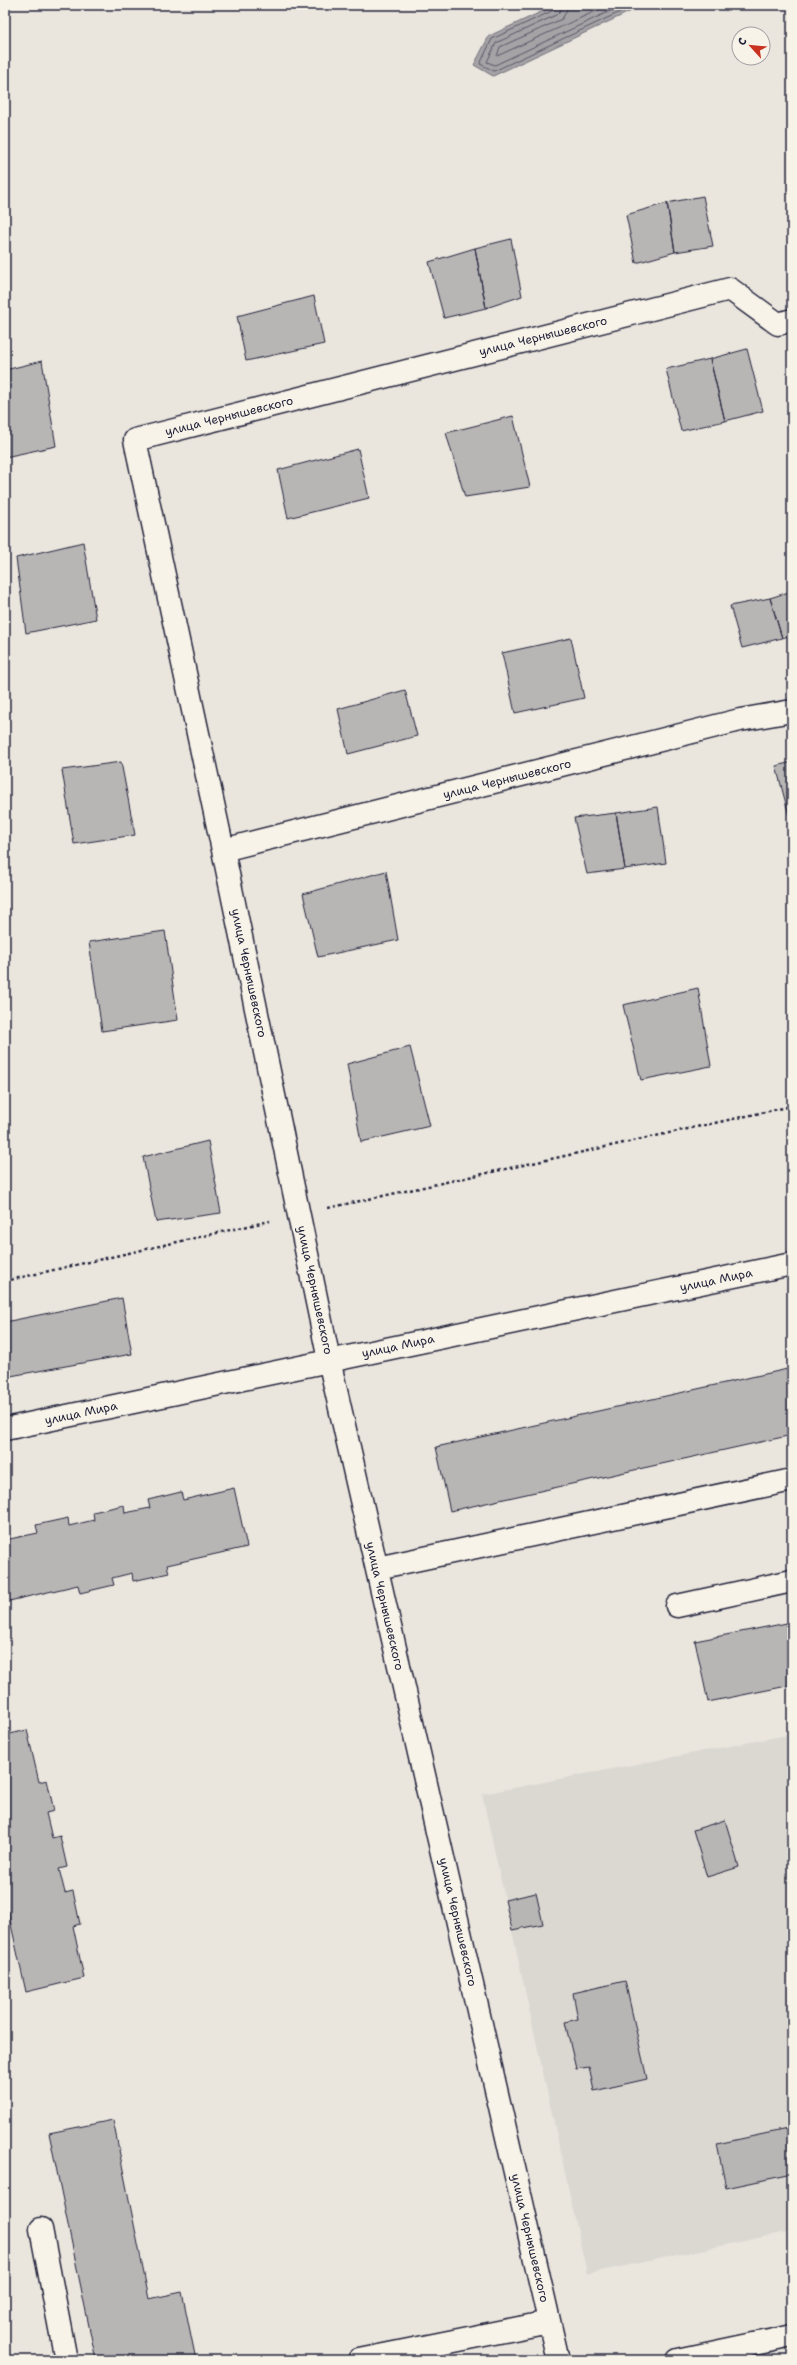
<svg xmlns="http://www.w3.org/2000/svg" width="797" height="2365" font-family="'Shantell Sans',sans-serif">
	<rect width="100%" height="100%" fill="#eae6de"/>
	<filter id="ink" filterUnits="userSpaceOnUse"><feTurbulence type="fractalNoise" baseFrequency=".025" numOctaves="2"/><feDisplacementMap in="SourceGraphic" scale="8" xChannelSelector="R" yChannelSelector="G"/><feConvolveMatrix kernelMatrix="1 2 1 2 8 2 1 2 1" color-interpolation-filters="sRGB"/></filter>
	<g filter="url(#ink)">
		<path fill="#dbd8d2" d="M792 1734V2231L587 2274 482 1794Z"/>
		<path fill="#a6a3a6" stroke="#716f7b" d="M556 5H644L493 76 474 65 489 36Z"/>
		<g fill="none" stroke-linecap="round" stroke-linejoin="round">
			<path stroke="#575666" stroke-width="1" d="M557 5 554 10 492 39 480 64 494 71 635 5
				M562 5 560 11 556 15 496 43 487 62 495 65 623 5
				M568 5 566 12 562 19 500 47 497 56 609 5"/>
		</g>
		<path fill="#b8b6b5" stroke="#22223b" d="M703 196 713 246 675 252 667 203Z
			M667 203 675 252 636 263 626 215Z
			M511 239 522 296 486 308 475 248Z
			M475 248 486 308 444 318 429 262Z
			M314 296 324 344 246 361 237 316Z
			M747 349 763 411 725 421 710 359Z
			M710 359 725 421 681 431 666 369Z
			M42 361 56 446 5 457V370Z
			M513 416 530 487 465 497 446 433Z
			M358 449 369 498 288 518 278 470Z
			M83 542 96 619 26 633 16 558Z
			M792 591V635L782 638 770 598Z
			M770 598 782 638 742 648 730 606Z
			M571 638 584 698 515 713 502 653Z
			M405 690 417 736 348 754 338 709Z
			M121 762 135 835 74 844 62 770Z
			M792 762V827L776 766Z
			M658 807 666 863 625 869 616 813Z
			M616 813 625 869 587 874 574 818Z
			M386 871 398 940 318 957 303 894Z
			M165 931 178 1020 102 1031 89 942Z
			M698 988 711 1066 641 1080 623 1005Z
			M410 1047 430 1126 361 1142 347 1064Z
			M208 1141 221 1213 156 1222 143 1157Z
			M122 1298 132 1354 5 1377V1322Z
			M792 1368V1435L450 1511 436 1447Z
			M234 1488 247 1547 167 1565 169 1573 133 1581 132 1573 112 1578 114 1585 80 1593 78 1585 5 1602V1540L38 1533 36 1525 68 1518 69 1526 94 1520 93 1512 124 1505 125 1513 150 1508 148 1500 181 1492 183 1500Z
			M792 1622V1685L708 1702 695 1641Z
			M27 1730 39 1782 47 1780 54 1811 46 1813 52 1838 60 1836 67 1867 59 1869 65 1893 73 1891 80 1924 73 1926 84 1978 26 1992 8 1911 5 1912V1735Z
			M725 1820 739 1867 707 1877 693 1830Z
			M536 1893 543 1924 512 1930 505 1900Z
			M625 1981 647 2079 594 2091 589 2067 576 2069 565 2022 578 2019 573 1993Z
			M113 2120 149 2299 182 2292 196 2360H96L49 2133Z
			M792 2128V2174L726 2188 717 2144Z"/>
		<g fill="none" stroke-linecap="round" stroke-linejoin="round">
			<defs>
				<path id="minor" d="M223 850 740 720 792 711
					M5 1429 792 1264
					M377 1568 792 1480
					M677 1606 792 1581
					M41 2229 66 2360
					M359 2360 549 2322
					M558 2360 329 1360 223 850 135 440 730 289 778 324 792 320
					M678 2360 792 2336"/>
			</defs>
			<use href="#minor" stroke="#22223b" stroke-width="25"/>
			<path stroke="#22223b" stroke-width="2.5" stroke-dasharray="3 3" stroke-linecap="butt" d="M328 1208 792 1106
				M5 1281 270 1221"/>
			<use href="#minor" stroke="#f7f3e8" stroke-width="22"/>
		</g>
	</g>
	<g text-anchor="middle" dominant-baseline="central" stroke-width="4" stroke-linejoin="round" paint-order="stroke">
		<g font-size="12" fill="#22223b" stroke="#f7f3e8">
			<text transform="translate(543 336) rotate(-14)">улица Чернышевского</text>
			<text transform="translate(229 416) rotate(-14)">улица Чернышевского</text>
			<text transform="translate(507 779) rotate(-14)">улица Чернышевского</text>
			<text transform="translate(249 973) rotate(78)">улица Чернышевского</text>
			<text transform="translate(716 1280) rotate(-12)">улица Мира</text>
			<text transform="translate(315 1290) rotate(78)">улица Чернышевского</text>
			<text transform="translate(398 1346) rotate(-12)">улица Мира</text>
			<text transform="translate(81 1413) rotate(-12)">улица Мира</text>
			<text transform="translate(385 1606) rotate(77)">улица Чернышевского</text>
			<text transform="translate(458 1922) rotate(77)">улица Чернышевского</text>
			<text transform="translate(530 2238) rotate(77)">улица Чернышевского</text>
		</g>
	</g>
	<rect width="797" height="2365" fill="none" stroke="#f7f3e8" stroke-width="20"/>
	<rect x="10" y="10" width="777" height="2345" fill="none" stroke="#22223b" stroke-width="1.5" filter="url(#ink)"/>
	<g transform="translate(751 46) rotate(297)"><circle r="19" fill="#f7f3e8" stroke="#a29fa3"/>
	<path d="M0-3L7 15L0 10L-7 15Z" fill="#c8321e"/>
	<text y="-6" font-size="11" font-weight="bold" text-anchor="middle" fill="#22223b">С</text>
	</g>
</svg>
